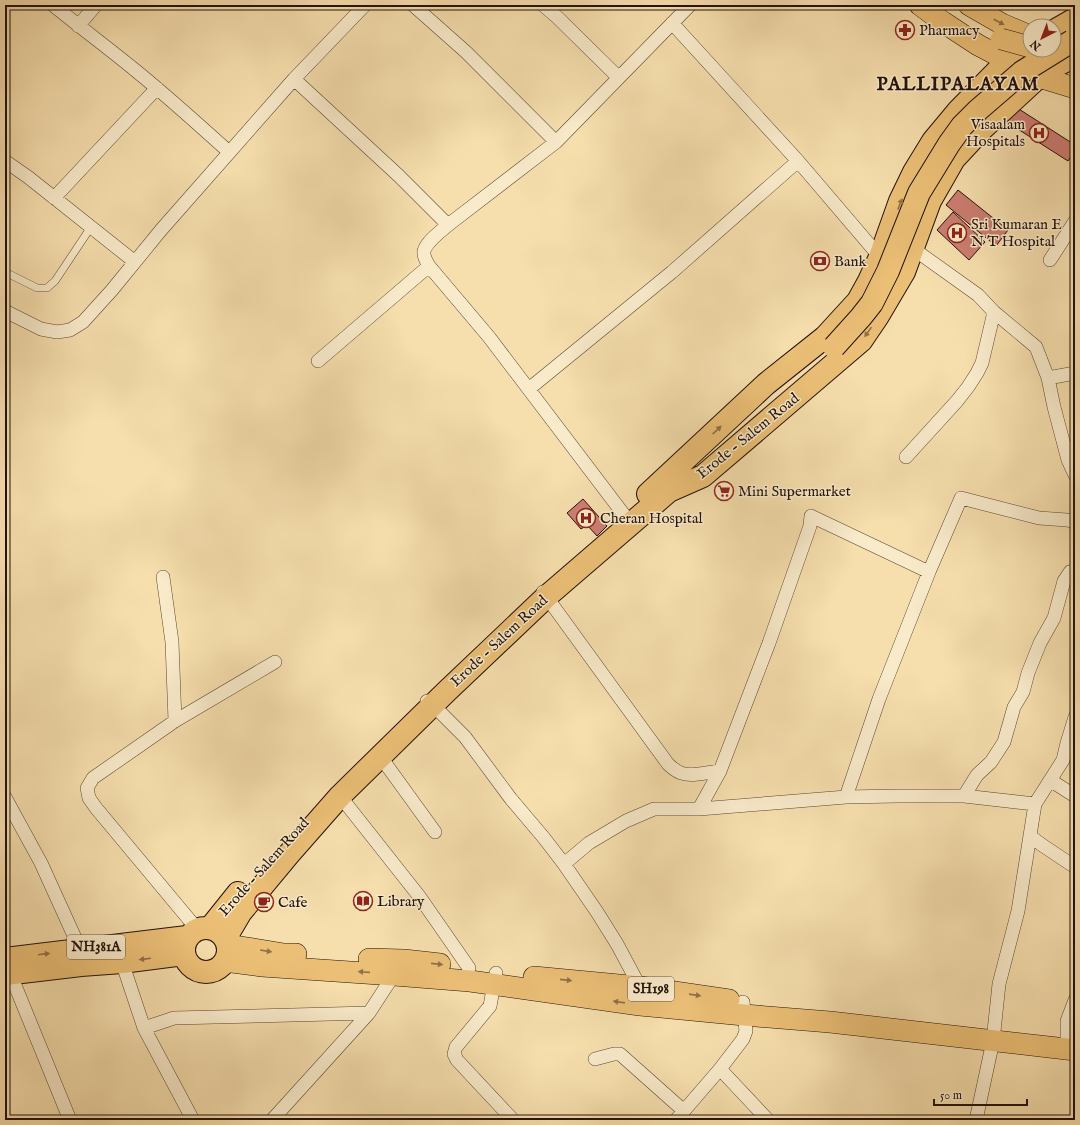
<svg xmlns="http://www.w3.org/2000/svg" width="1080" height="1125" font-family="'IM FELL English',serif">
	<rect width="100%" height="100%" fill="#f6dead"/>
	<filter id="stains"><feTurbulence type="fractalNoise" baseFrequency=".005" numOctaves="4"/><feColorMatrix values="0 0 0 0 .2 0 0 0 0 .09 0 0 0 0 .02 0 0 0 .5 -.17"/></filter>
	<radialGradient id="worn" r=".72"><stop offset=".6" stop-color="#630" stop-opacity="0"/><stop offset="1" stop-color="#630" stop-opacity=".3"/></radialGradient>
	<path fill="#cd7e73" stroke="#221209" d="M1011 104 1075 145V150L1068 161 1002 119Z
		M958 190 1008 230 996 246 946 205Z
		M953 212 985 242 969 260 937 230Z
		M583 499 607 526 597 536 587 525 581 529 567 513Z"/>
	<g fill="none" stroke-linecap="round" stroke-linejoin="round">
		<defs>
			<path id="lane" d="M5 272 37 288H47L55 281 91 227"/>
			<path id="street" d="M53 5C80 27 108 48 135 70 167 96 198 124 229 152
				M413 5 466 52 556 142
				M543 5 557 17 618 77
				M672 23 798 161 880 257 885 260
				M78 26 96 5
				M294 79 399 176 448 225
				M5 161 28 177 135 262
				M54 198 157 88
				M908 245 978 295 994 312 1036 347 1048 378 1054 407 1068 460 1075 475
				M1050 260 1075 221
				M5 311 41 329 57 332 70 330 83 322 112 290 161 230 294 79 365 5
				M318 361 429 266
				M1048 378 1075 373
				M530 388 672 272 798 161
				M906 457 957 401 968 387 977 373 982 363 994 312
				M631 524 489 337 429 266C427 262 423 257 424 251 427 241 440 232 448 225L556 142 690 5
				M163 577 172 642 175 721
				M543 592 668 764C672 768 676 771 681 773 692 777 709 772 720 771
				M427 701 433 705 465 737 511 799 544 838 564 864 597 912 617 944 640 987V991
				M380 756 435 832
				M1050 780 1075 796
				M340 796 419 896 469 968
				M964 796 977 775 991 762 1004 742 1014 707 1023 692 1028 673 1040 643 1054 618 1064 581 1070 572 1075 574
				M5 797 41 863 80 949
				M846 797 879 699 929 572 961 498 1039 518 1067 520 1075 522
				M699 809 720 771 769 643 810 526 811 516 929 572
				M1030 836 1042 845 1075 867
				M564 864 589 843 626 821 654 809H699L846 797 897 796H964L1035 804
				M197 929 96 808 89 798 87 788 93 778 175 721 275 662
				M122 962 144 1028 193 1120
				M10 973 70 1120
				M496 973 490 1006 456 1047 454 1054 457 1060 513 1120
				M743 1002 746 1031 743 1039 720 1069 768 1120
				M144 1028 174 1018 369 1013
				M1067 1038V1021L1075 1000
				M595 1059 614 1054H620L684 1111
				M272 1120 369 1013 397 970
				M676 1120 720 1069
				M976 1120 993 1041 999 984 1018 911 1035 804 1063 760 1067 743 1075 717"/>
			<path id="primary" d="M920 5 943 22 978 45 1039 77 1075 88
				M969 5 1002 24 1030 36
				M228 945 284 954H296
				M369 959 404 960 440 964
				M225 962H232L262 966 394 975 470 981 640 1005 744 1015 830 1022 1075 1050
				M534 977 640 987 729 1000"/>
			<path id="highway" d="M1054 31 1075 19
				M648 494 766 384 825 337 858 301 869 281 880 257 900 201 914 172 933 141 958 111 1015 53 1030 44
				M184 950a22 22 0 1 1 44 0a22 22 0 1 1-44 0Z
				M210 928 238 893
				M225 939 241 912 289 854 340 796 447 691 546 597 669 491 703 476 861 341 878 316 904 272 930 201 954 159 981 130 1044 72 1075 56
				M5 959 187 937
				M5 974 81 965 122 962 184 954"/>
		</defs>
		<use href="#lane" stroke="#574532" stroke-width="8"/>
		<use href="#street" stroke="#574532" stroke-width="14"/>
		<use href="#primary" stroke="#221209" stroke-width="22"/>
		<use href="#highway" stroke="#221209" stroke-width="24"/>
		<use href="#lane" stroke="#f9eaca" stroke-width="7"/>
		<use href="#street" stroke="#f9eaca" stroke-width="13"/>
		<use href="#primary" stroke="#ebbf76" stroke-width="21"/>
		<use href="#highway" stroke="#ebbf76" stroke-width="22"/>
		<defs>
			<path id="primary-bridge" d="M1001 39 1030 47"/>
			<path id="highway-bridge" d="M834 347 861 317 872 303 888 271 919 193 949 144 962 126 978 110 1022 72 1072 41"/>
		</defs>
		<use href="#primary-bridge" stroke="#221209" stroke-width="22" stroke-linecap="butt"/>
		<use href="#highway-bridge" stroke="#221209" stroke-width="24" stroke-linecap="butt"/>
		<use href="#primary-bridge" stroke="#ebbf76" stroke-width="21"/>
		<use href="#highway-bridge" stroke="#ebbf76" stroke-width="22"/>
	</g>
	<defs><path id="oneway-solid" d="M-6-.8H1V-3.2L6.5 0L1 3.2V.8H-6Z"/></defs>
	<g fill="#917145">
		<use href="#oneway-solid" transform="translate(999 22) rotate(28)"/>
		<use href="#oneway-solid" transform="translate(900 204) rotate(-69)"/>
		<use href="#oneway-solid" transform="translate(868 332) rotate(125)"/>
		<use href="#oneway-solid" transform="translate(717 430) rotate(-43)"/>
		<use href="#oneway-solid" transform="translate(266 951) rotate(9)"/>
		<use href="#oneway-solid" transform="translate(44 954) rotate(-7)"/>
		<use href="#oneway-solid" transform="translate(145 959) rotate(173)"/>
		<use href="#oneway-solid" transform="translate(437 964) rotate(6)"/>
		<use href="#oneway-solid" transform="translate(364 972) rotate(-176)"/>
		<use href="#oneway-solid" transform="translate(566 980) rotate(6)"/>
		<use href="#oneway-solid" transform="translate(695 995) rotate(8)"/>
		<use href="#oneway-solid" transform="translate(619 1002) rotate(-172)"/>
	</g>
	<defs>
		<symbol id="pharmacy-ring" viewBox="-11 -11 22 22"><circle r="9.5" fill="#f9eaca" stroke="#8f2418" stroke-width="1.5"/><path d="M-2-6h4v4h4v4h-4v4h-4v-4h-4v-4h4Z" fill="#8f2418"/></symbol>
		<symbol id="hospital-ring" viewBox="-11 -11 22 22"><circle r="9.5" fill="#f9eaca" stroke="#8f2418" stroke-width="1.5"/><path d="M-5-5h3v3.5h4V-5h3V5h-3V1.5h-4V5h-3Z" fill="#8f2418"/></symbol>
		<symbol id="bank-ring" viewBox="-11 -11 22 22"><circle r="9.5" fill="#f9eaca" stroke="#8f2418" stroke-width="1.5"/><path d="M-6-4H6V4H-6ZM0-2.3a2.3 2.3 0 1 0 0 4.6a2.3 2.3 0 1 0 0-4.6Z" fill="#8f2418"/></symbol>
		<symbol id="supermarket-ring" viewBox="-11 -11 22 22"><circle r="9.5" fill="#f9eaca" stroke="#8f2418" stroke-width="1.5"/><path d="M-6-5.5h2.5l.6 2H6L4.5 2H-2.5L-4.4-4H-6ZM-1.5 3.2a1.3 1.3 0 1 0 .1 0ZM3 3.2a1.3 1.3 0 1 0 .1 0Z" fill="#8f2418"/></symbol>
		<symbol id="library-ring" viewBox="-11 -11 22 22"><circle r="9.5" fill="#f9eaca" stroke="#8f2418" stroke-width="1.5"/><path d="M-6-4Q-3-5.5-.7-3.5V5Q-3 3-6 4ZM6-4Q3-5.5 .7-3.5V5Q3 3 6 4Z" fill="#8f2418"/></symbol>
		<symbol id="cafe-ring" viewBox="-11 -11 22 22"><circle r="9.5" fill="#f9eaca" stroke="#8f2418" stroke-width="1.5"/><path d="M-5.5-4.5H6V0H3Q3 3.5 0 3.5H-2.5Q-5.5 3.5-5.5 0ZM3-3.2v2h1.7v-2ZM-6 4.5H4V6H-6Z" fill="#8f2418"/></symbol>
	</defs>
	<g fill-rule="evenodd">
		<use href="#pharmacy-ring" x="894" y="19" width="22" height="22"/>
		<use href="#hospital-ring" x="1028" y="122" width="22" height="22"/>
		<use href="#hospital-ring" x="946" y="222" width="22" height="22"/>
		<use href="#bank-ring" x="809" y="250" width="22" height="22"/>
		<use href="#supermarket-ring" x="713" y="480" width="22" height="22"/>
		<use href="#hospital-ring" x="575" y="507" width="22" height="22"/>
		<use href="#library-ring" x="352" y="890" width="22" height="22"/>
		<use href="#cafe-ring" x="253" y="891" width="22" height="22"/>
	</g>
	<g text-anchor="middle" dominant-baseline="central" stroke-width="3" stroke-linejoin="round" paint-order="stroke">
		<g fill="#f9eaca" stroke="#625343" stroke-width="1">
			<rect x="67" y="935" width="58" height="24" rx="3"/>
			<rect x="628" y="977" width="46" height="24" rx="3"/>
		</g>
		<g font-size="14" font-weight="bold" fill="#221209">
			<text x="96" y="947">NH381A</text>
			<text x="651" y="989">SH198</text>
		</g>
		<g font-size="15" fill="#221209" stroke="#f9eaca" text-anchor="start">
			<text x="919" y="30">Pharmacy</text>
			<text x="1025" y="124" text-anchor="end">Visaalam<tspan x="1025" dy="17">Hospitals</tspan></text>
			<text x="971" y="224">Sri Kumaran E<tspan x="971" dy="17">N T Hospital</tspan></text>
			<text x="834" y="261">Bank</text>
			<text x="738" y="491">Mini Supermarket</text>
			<text x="600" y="518">Cheran Hospital</text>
			<text x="377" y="901">Library</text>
			<text x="278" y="902">Cafe</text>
		</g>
		<g font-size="15" fill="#221209" stroke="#f9eaca">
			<text transform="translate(748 436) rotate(-39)">Erode - Salem Road</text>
			<text transform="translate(499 641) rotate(-43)">Erode - Salem Road</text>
			<text transform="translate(264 867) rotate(-48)">Erode - Salem Road</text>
		</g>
		<g font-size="19" font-weight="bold" letter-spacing="1" fill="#221209" stroke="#f9eaca">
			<text x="958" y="85">PALLIPALAYAM</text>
		</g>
	</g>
	<rect width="1080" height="1125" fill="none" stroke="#f6dead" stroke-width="20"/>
	<rect x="6" y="6" width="1068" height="1113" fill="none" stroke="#221209" stroke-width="2"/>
	<rect x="10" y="10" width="1060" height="1105" fill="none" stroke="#221209"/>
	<g transform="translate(1042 38) rotate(222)"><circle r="19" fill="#f9eaca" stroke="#a3947d"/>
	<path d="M0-3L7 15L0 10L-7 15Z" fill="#8f2418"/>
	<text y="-6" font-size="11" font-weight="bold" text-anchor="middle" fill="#221209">N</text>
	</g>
	<path d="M934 1099v6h93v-6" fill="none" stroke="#221209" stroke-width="2"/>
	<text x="940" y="1099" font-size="12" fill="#221209" stroke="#f9eaca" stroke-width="3" paint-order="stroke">50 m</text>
	<rect width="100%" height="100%" filter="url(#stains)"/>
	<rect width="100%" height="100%" fill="url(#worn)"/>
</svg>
